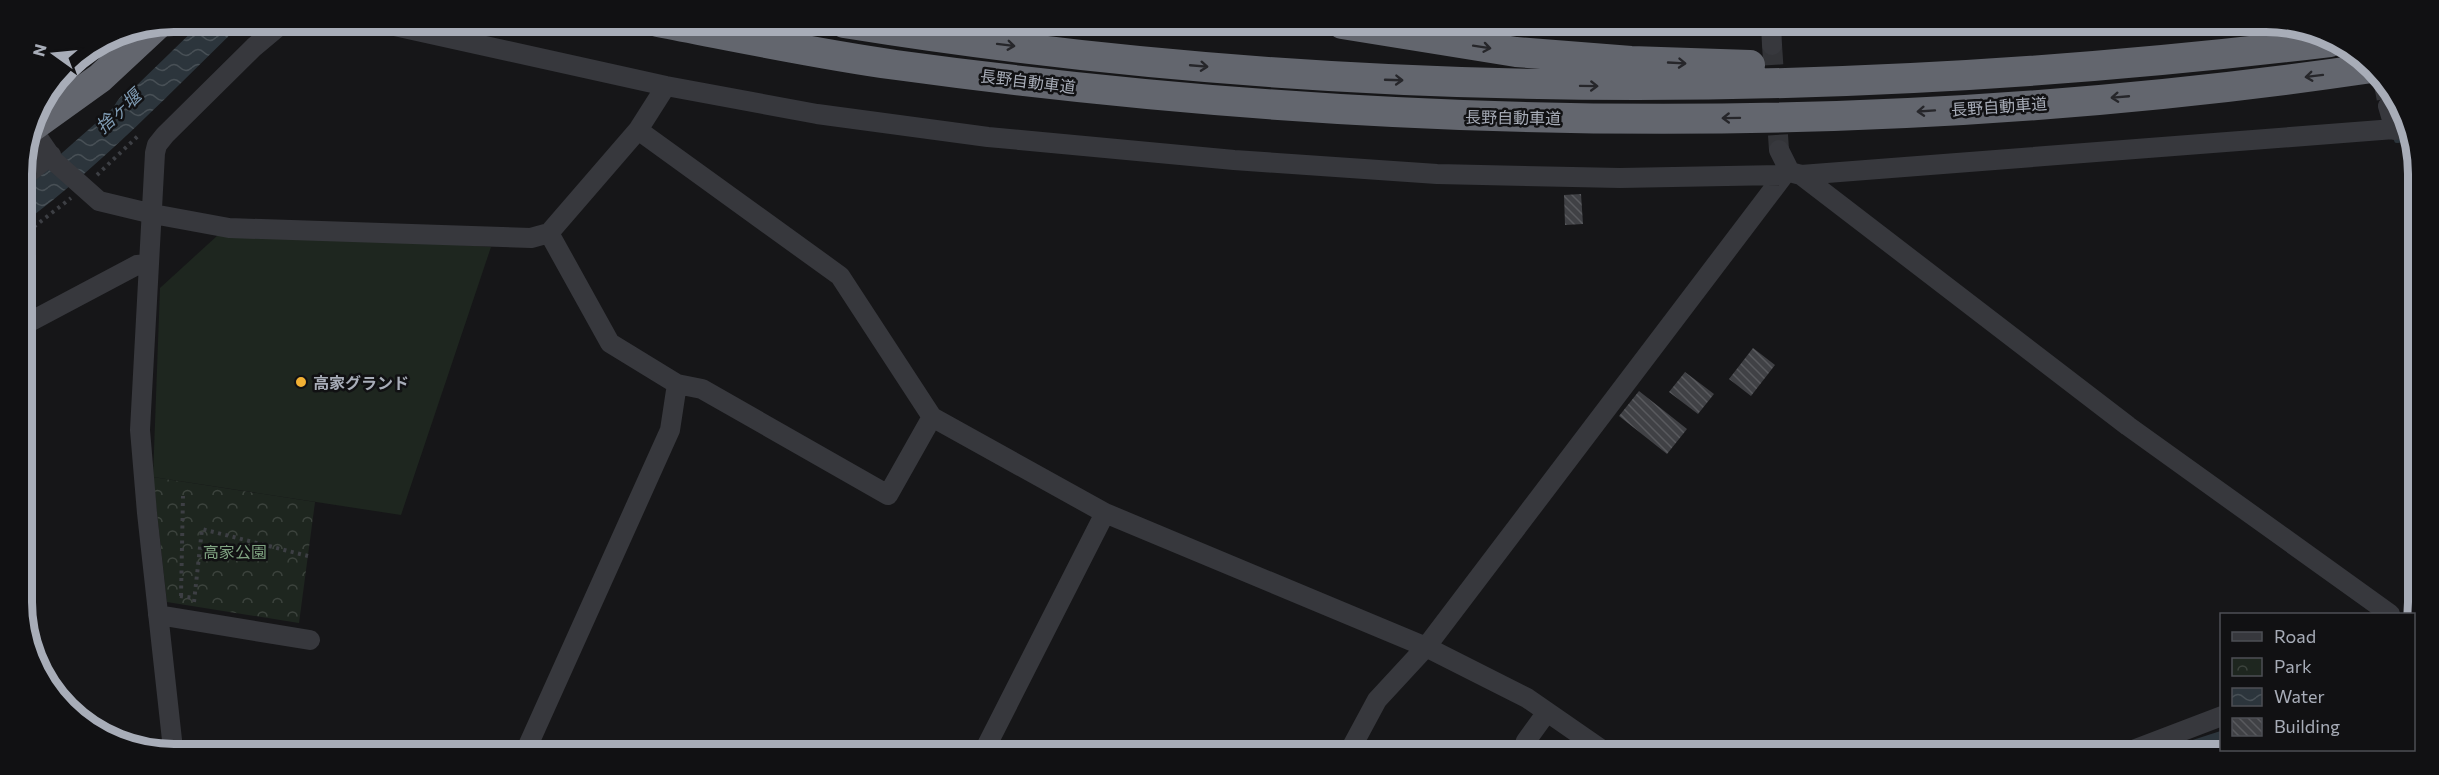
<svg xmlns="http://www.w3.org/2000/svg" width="2439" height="775" font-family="Commissioner,'Noto Sans JP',sans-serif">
	<defs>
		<pattern id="park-crowns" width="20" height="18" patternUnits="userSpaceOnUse" patternTransform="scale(1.5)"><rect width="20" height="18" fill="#1e261f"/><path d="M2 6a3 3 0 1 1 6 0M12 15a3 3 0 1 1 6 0" fill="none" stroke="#3c433d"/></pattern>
		<pattern id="water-waves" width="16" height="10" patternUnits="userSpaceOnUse" patternTransform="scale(1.5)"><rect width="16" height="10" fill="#2c353c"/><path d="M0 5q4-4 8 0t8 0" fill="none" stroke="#485056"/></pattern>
		<pattern id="building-back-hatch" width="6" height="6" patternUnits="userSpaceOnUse" patternTransform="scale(1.5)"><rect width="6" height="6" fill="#404145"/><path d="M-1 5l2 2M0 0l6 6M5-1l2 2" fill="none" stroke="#595a5e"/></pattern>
	</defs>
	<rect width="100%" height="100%" fill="#161618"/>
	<path fill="url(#park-crowns)" d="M153 477 315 502 299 623 167 602Z"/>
	<path fill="#1e261f" d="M266 232 491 247 401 515 153 477 160 288 218 235Z"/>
	<path fill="url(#water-waves)" d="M203 21H244C172 91 102 165 22 224L21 189 113 108C118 99 125 90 135 87Z"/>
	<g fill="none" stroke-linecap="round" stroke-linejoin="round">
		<path stroke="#2c353c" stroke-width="6" d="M2397 140 2412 138"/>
		<path stroke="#2c353c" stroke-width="20" d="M2185 753 2222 741"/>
	</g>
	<path fill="url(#building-back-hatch)" d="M1581 194 1583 224 1565 225 1564 195Z
		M1753 348 1775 365 1751 396 1729 379Z
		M1685 372 1714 394 1698 414 1669 392Z
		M1639 391 1687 429 1667 454 1619 416Z"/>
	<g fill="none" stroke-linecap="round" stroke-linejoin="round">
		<path stroke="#333438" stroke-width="20" stroke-dasharray="20 10" stroke-linecap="butt" d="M1772 45 1779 150
			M2383 79 2388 106"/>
		<path stroke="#3d3f44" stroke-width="4" stroke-dasharray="3 4.5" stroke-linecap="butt" d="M97 175 139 135
			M22 236 71 198
			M180 596 194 598
			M181 596 183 496
			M194 602 202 529 308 556"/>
		<path stroke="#37383d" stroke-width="20" d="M372 21 666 86 817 114 988 137 1234 160 1437 174 1620 178 1784 175 1790 172 1801 175 2407 128
			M1771 25 1772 45
			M2388 106 2395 130
			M30 126 54 161 99 201 153 214 229 228 531 238 549 233 638 130 666 86
			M638 130 840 276 932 417 1105 513 1426 647 1527 698 1605 752
			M1779 150 1790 172
			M1801 175 2128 426 2390 614
			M21 179 51 155
			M549 233 610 343 677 384 702 389 888 495 932 417
			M22 326 137 265 148 264
			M158 615 310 640
			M173 749 147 513 140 430 155 153 157 145 165 135 254 47 285 21
			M526 750 670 430 677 384
			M984 751 1105 513
			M1349 752 1377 700 1426 647 1784 175
			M1522 752 1526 741 1547 712
			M2125 753 2222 716"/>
		<path stroke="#63666e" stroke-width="30" d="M658 22C737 37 816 54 896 65 1385 132 1883 140 2372 68
			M844 23C1335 102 1836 102 2330 42
			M1342 24 1516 52 1631 61 1750 65
			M29 129 100 78 158 24"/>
	</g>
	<defs><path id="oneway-shaft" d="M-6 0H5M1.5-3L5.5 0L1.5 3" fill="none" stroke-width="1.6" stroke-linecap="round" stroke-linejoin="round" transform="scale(1.5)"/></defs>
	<g stroke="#26262a">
		<use href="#oneway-shaft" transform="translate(1006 45) rotate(7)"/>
		<use href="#oneway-shaft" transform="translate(1482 47) rotate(9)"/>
		<use href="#oneway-shaft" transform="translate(1677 63) rotate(3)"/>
		<use href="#oneway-shaft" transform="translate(1199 66) rotate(5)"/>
		<use href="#oneway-shaft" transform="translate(2314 76) rotate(173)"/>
		<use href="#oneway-shaft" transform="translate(1394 80) rotate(2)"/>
		<use href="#oneway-shaft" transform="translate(1589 86) rotate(1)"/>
		<use href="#oneway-shaft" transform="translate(2120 97) rotate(175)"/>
		<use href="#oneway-shaft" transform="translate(1926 111) rotate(176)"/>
		<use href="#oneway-shaft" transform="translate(1731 118) rotate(179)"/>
	</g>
	<circle fill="#f2b134" stroke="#111113" stroke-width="2" cx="301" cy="382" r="6"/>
	<g text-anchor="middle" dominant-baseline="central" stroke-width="5" stroke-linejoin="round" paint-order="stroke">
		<g font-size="16" fill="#a8adb8" stroke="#111113">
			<text transform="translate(1028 81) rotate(7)">長野自動車道</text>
			<text transform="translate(1999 106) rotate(-4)">長野自動車道</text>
			<text transform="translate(1513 117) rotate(1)">長野自動車道</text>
		</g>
		<g font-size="16" font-weight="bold" fill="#a8adb8" stroke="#111113" text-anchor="start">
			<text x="313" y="382">高家グランド</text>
		</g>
		<g font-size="16" fill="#7fa381" stroke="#111113">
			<text x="235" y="551">高家公園</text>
		</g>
		<g font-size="18" font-style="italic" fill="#7f9bb3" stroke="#111113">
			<text transform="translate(118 111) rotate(-43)">捨ヶ堰</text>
		</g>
	</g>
	<path d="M0 0H2439V775H0ZM174 32H2266A142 142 0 0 1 2408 174V602A142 142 0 0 1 2266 744H174A142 142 0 0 1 32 602V174A142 142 0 0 1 174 32Z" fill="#111113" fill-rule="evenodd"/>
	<path fill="none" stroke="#a8adb8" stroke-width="8" d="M174 32H2266A142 142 0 0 1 2408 174V602A142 142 0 0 1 2266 744H174A142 142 0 0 1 32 602V174A142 142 0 0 1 174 32Z"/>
	<rect x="2220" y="613" width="195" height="138" fill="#111113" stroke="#4d4f55" stroke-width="1.5"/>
	<rect x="2232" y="632" width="30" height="9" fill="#37383d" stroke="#4d4f55" stroke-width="1.5"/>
	<text x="2274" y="643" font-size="18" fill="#a8adb8">Road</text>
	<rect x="2232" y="658" width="30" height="18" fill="url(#park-crowns)" stroke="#4d4f55" stroke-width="1.5"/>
	<text x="2274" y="673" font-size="18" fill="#a8adb8">Park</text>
	<rect x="2232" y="688" width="30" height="18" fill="url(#water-waves)" stroke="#4d4f55" stroke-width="1.5"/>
	<text x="2274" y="703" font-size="18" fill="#a8adb8">Water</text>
	<rect x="2232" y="718" width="30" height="18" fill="url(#building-back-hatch)" stroke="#4d4f55" stroke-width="1.5"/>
	<text x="2274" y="733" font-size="18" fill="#a8adb8">Building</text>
	<g transform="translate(54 54) rotate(285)" stroke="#111113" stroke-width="4.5" paint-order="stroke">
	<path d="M0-4.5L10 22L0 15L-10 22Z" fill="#a8adb8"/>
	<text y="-9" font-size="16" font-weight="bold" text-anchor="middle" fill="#a8adb8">N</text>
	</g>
</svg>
